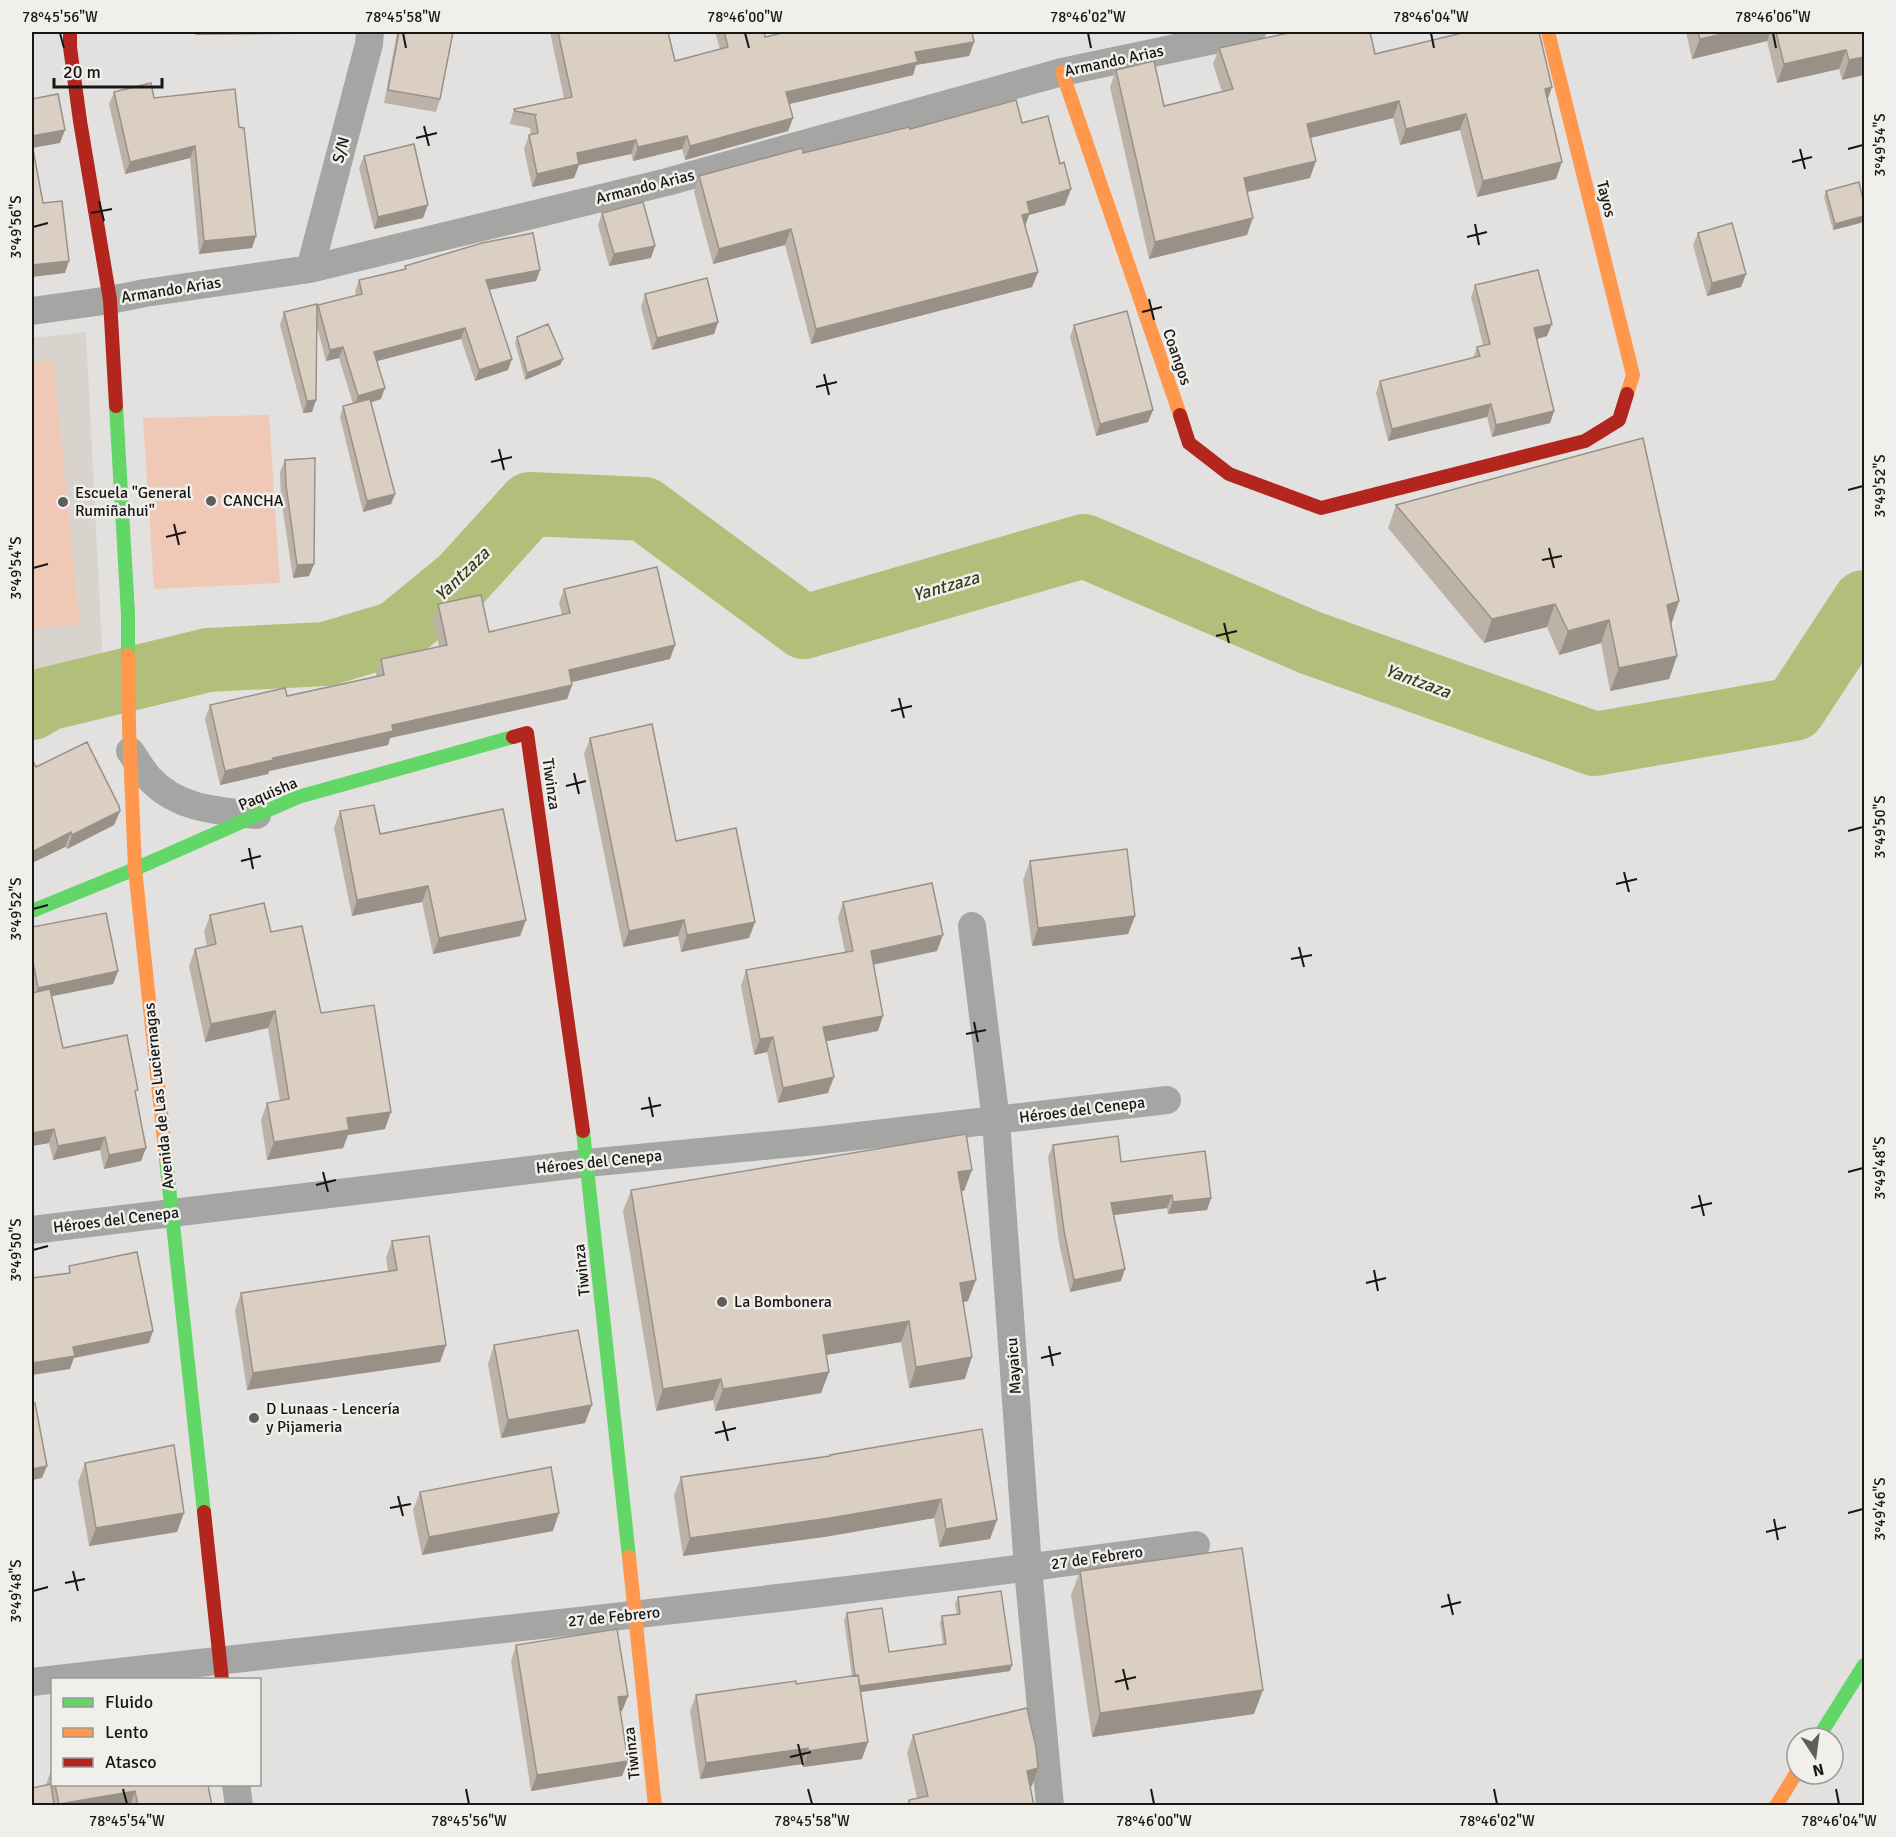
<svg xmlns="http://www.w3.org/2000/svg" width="1896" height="1837" font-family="Signika,sans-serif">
	<rect width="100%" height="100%" fill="#e3e1df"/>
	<path fill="#d8d4cd" d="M86 332 103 665 32 680V338Z"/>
	<path fill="#f0c9b6" d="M53 360 80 624 32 629V362Z
		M269 415 280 583 154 589 143 418Z"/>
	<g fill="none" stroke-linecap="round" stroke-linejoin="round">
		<path stroke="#b1bf7a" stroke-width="64" d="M32 708 47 699 208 660 326 654 396 633 462 579 530 504 644 509 804 627 1084 546 1311 643 1595 744 1794 709 1864 602"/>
		<path stroke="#a5a5a4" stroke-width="28" d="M310 269 369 44 370 32
			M32 311 110 300 145 293 310 269 667 182 1062 72 1252 32
			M130 751C136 759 142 770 149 778 177 809 218 811 257 815
			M972 926 996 1121 1028 1568 1050 1806
			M32 1230 587 1163 815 1141 1167 1100
			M32 1682C420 1637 809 1599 1196 1545
			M236 1784 239 1806"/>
		<path stroke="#63d668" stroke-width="14" d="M116 406 128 614V655
			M32 911 135 869 298 797 513 737
			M583 1131 629 1557
			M166 1159 204 1512
			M1818 1738 1864 1665"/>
		<path stroke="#ff974d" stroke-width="14" d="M1548 32 1633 375 1627 394
			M1062 72 1180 415
			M128 655 129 726 135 869 166 1159
			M629 1557 655 1806
			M1776 1806 1797 1772"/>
		<path stroke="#b3261e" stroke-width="14" d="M70 32V47L80 121 110 300 116 406
			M1180 415 1189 443 1229 474 1321 508 1585 441 1619 420 1627 394
			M513 737 527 733 583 1131
			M204 1512 222 1680"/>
	</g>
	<path fill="#bcb2a8" d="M397 32H453L440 99 436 112 384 103Z
		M550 32H668L675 61 720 49 715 32H764L765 37 974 42 969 56 916 65 913 75 789 104 793 118 788 131 685 160 682 149 633 161 631 154 579 165 574 178 532 187 524 149 529 135H531L530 128 510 124V123L514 109 564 98Z
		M1459 32H1539L1547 101 1556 179 1477 197 1460 130 1400 145 1393 118 1311 138 1310 178 1247 192V235L1149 259 1110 87 1116 70 1164 106 1222 92 1213 64 1219 48 1375 54 1458 34Z
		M1686 32H1864L1842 80 1839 69 1777 83 1767 41 1692 59Z
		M114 92 154 98 239 127 256 236 252 248 199 254 190 158 125 174 109 104Z
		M1022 123 1065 205 1029 215 1025 226 1038 272 1032 287 811 344 785 245 713 264 694 192 699 176 910 129Z
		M364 156 423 218 374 229 359 168Z
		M1826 191 1864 204V222L1833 230 1824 197Z
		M602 213 651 258 609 266 598 225Z
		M1698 233 1746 274 1741 287 1707 296 1693 245Z
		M405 266 540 270 536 281 489 290 508 370 475 381 461 339 377 361 381 399 371 402 395 494 391 504 363 512 340 417 343 406 353 404 339 358 326 361 317 327 312 412 303 413 280 325 284 312 317 308 318 305 356 296 355 291 359 280 404 269Z
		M1475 285 1547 336 1537 339 1554 411 1550 423 1492 437 1487 417 1388 441 1376 393 1380 381 1473 358 1477 347 1483 345 1471 297Z
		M645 294 718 322 714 334 652 350 641 307Z
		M1074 325 1153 410 1148 422 1096 436 1070 337Z
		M517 337 563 359 560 365 525 380 515 343Z
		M285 460 314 564 309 576 293 578 281 498 280 472Z
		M1396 505 1679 601 1671 624 1677 656 1669 679 1610 691 1601 643 1559 655 1547 627 1484 643 1388 528Z
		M564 589 675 645 670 659 571 682 572 685 567 699 390 738 388 745 269 771 268 774 220 785 205 719 210 705 287 696 376 676V673L381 659 439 646 433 618 438 604 489 632 562 615 559 603Z
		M590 738 676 841 755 922 749 938 681 952 678 936 623 947 584 754Z
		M32 762 36 767 120 811 114 825 67 849 65 847 32 863Z
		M340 811 380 834 526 920 520 936 433 954 422 902 352 916 334 828Z
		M1030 861 1135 916 1128 934 1032 946 1023 880Z
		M843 902 937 951 874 965 878 1031 826 1041 828 1093 778 1103 767 1052 754 1055 741 986 746 970 845 952 838 918Z
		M210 915 271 932 321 1013 385 1129 348 1135 343 1148 267 1160 261 1120 267 1103 280 1101 268 1028 205 1042 189 966 195 949 207 946 204 932Z
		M32 927 118 971 113 984 52 996 63 1048 136 1097 146 1148 141 1161 104 1169 100 1150 53 1160 49 1143 32 1146Z
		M1053 1145 1121 1162 1211 1198 1207 1210 1168 1214 1167 1208 1114 1215 1121 1281 1070 1292 1059 1243 1048 1157Z
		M631 1190 964 1191H961L968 1301 963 1302 965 1379 909 1388 901 1342 826 1355 829 1372 821 1393 715 1411 713 1400 656 1411 623 1211Z
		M392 1241 446 1345 440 1362 247 1390 235 1310 241 1293 388 1271 386 1258Z
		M494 1345 585 1423 501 1438 488 1364Z
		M830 1455 997 1520 990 1539 939 1547 934 1518 824 1537 683 1556 674 1495 681 1477 829 1456Z
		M85 1463 177 1532 89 1546 78 1482Z
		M420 1492 553 1531 422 1555 413 1510Z
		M1080 1571 1254 1714 1092 1737 1071 1595Z
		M958 1597 1010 1671 861 1692 862 1759 803 1767 802 1764 700 1779 690 1711 696 1695 796 1684 852 1676 844 1620 847 1613 889 1652 943 1644 940 1623 942 1616 957 1615 955 1604Z
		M516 1645 628 1696 622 1711 620 1712 628 1761 622 1776 531 1791 511 1661Z
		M913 1735 1032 1786 1030 1787 1034 1806H907L909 1800 917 1798 907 1753Z
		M52 1767V1785H208L212 1806H32L46 1785Z"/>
	<path fill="#999188" d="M197 32H297L296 34 195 35Z
		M1732 32H1770L1767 41 1692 59 1700 39Z
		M974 42 969 56 916 65 913 75 781 106 786 92 915 52Z
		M1846 50 1839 69 1777 83 1784 64Z
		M1864 57V75L1842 80 1849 60Z
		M1552 87 1546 104 1545 89Z
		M1399 101 1393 118 1301 140 1307 124Z
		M1466 114 1460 130 1400 145 1406 129Z
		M793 118 788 131 685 160 690 146Z
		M65 130 60 143 32 148V136Z
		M687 136 682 149 633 161 638 147Z
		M636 140 631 154 579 165 574 178 532 187 537 174 577 153Z
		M195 146 190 158 125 174 130 162Z
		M1316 161 1310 178 1238 194 1244 178Z
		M1562 162 1556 179 1477 197 1483 181Z
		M1071 189 1065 205 1029 215 1024 229 1017 231 1027 202Z
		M428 205 423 218 374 229 378 217Z
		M1864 216V222L1833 230 1835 224Z
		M1253 218 1247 235 1149 259 1155 242Z
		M791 229 785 245 713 264 719 249Z
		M256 236 252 248 199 254 204 241Z
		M655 246 651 258 609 266 614 254Z
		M69 261 65 273 32 277V265Z
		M540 270 536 281 482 291 486 280Z
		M1038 272 1032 287 811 344 816 329Z
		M1746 274 1741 287 1707 296 1712 283Z
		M718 322 714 334 652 350 657 338Z
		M1552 324 1547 336 1529 341 1534 328Z
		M465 328 461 339 370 363 374 352Z
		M343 347 339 358 326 361 330 350Z
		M512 359 508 370 475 381 479 370Z
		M563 359 560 365 525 380 527 373Z
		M385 388 381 399 354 408 358 396Z
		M316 400 312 412 303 413 307 401Z
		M1491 404 1487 417 1388 441 1392 429Z
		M1153 410 1148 422 1096 436 1100 424Z
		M1554 411 1550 423 1492 437 1496 425Z
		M395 494 391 504 363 512 367 501Z
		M314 564 309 576 293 578 297 565Z
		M1679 601 1671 625 1667 605Z
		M1555 604 1547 627 1484 643 1492 619Z
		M1609 620 1601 643 1559 655 1568 631Z
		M675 645 670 659 564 684 569 670Z
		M1677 656 1669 679 1610 691 1619 668Z
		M572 685 567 699 390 738 388 745 269 771 268 774 220 785 225 771 392 725Z
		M120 811 114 825 67 849 72 835Z
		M71 832 65 847 32 863V852Z
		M428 886 422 902 352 916 357 900Z
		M1135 916 1128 934 1032 946 1038 928Z
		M526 920 520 936 433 954 439 938Z
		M684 920 678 936 623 947 629 931Z
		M755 922 749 938 681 952 687 935Z
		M943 935 937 951 865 966 871 951Z
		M118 971 113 984 33 1000 38 988Z
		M275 1011 268 1028 205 1042 211 1024Z
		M883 1016 878 1031 818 1043 823 1027Z
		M773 1037 767 1052 754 1055 760 1039Z
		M834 1077 828 1093 778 1103 783 1088Z
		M391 1112 385 1129 348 1135 343 1148 267 1160 274 1142 347 1118Z
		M54 1129 49 1143 32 1146V1133Z
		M105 1137 100 1150 53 1160 58 1146Z
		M146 1148 141 1161 104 1169 109 1155Z
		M972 1170 964 1191 950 1193 958 1172Z
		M1172 1195 1167 1208 1107 1216 1111 1203Z
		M1211 1198 1207 1210 1168 1214 1173 1202Z
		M1125 1269 1121 1281 1070 1292 1074 1280Z
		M976 1280 968 1301 952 1304 960 1283Z
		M909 1321 901 1342 815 1357 823 1335Z
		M153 1331 149 1343 74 1358 70 1369 32 1375V1363L73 1347Z
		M446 1345 440 1362 247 1390 253 1373Z
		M972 1357 965 1379 909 1388 916 1367Z
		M829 1372 821 1393 715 1411 723 1389Z
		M721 1379 713 1400 656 1411 663 1389Z
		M592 1405 585 1423 501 1438 508 1420Z
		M47 1466 42 1478 32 1480V1469Z
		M941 1499 934 1518 824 1537 683 1556 690 1538Z
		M184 1513 177 1532 89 1546 96 1528Z
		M559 1513 553 1531 422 1555 429 1537Z
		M997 1520 990 1539 939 1547 946 1529Z
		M1012 1665 1010 1671 854 1693 857 1686Z
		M1263 1690 1254 1714 1092 1737 1100 1713Z
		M628 1696 622 1711 612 1713 618 1697Z
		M868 1742 862 1759 803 1767 808 1751Z
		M808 1748 802 1764 700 1779 706 1763Z
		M628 1761 622 1776 531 1791 537 1775Z
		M1038 1768 1032 1786 1020 1789 1027 1771Z
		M135 1791 130 1806H58L59 1804Z"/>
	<path fill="#dbcfc3" stroke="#999188" stroke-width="1.5" d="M399 32H453L440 99 388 90Z
		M558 32H668L675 61 728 47 724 32H764L765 37 786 32H972L974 42 915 52 918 62 786 92 793 118 690 146 687 136 638 147 636 140 577 153 579 164 537 174 529 135 538 133 535 115H537L515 111 514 109 572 97Z
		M1293 32H1370L1375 54 1466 32H1539L1552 87 1545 89 1562 162 1483 181 1466 114 1406 129 1399 101 1307 124 1316 161 1244 178 1253 218 1155 242 1116 70 1154 61 1164 106 1233 89 1219 48Z
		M1698 32H1732L1700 39Z
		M1776 32H1864V57L1849 60 1846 50 1784 64Z
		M151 83 154 98 235 89 239 127 244 128 256 236 204 241 195 146 130 162 114 92Z
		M58 94 65 130 32 136V99Z
		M1016 100 1022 123 1048 116 1060 164 1064 162 1071 189 1027 202 1030 213 1022 215 1038 272 816 329 791 229 719 249 699 176 802 148 803 153 909 127 910 129Z
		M32 144 43 203 62 201 69 261 32 265Z
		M414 144 428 205 378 217 364 156Z
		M1859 182 1864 204V216L1835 224 1826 191Z
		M643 202 655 246 614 254 602 213Z
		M1732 223 1746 274 1712 283 1698 233Z
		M533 233 540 270 486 280 512 359 479 370 465 328 374 352 385 388 358 396 343 347 330 350 318 305 362 294 359 280 406 269 405 266 482 243Z
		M1538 270 1552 324 1534 328 1554 411 1496 425 1491 404 1392 429 1380 381 1480 356 1477 347 1490 344 1475 285Z
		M707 278 718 322 657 338 645 294Z
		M317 304 316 400 307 401 284 312Z
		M1127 311 1153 410 1100 424 1074 325Z
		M548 324 563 359 527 373 517 337Z
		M370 399 395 494 367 501 343 406Z
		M1643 438 1679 601 1667 605 1677 656 1619 668 1609 620 1568 631 1555 604 1492 619 1396 505Z
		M315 458 314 564 297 565 286 485 285 460Z
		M657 567 675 645 569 670 572 685 392 725 393 731 273 758V760L225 771 210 705 285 688 287 696 384 675 381 659 447 645 438 604 481 595 489 632 570 613 564 589Z
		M652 724 676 841 736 828 755 922 687 935 684 920 629 931 590 738Z
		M87 742 119 806 120 811 72 835 71 832 32 852V762L33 761 36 767Z
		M374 805 380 834 503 809 526 920 439 938 428 886 357 900 340 811Z
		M1127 849 1135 916 1038 928 1030 861Z
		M932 883 943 935 871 951 883 1016 823 1027 834 1077 783 1088 773 1037 760 1039 746 970 853 951 843 902Z
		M264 903 271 932 302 926 321 1013 374 1005 391 1112 347 1118 349 1130 274 1142 267 1103 289 1099 275 1011 211 1024 195 949 216 944 210 915Z
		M106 913 118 971 38 988 32 957V927Z
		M50 989 63 1048 127 1035 138 1090 135 1091 146 1148 109 1155 105 1137 58 1146 54 1129 32 1133V993Z
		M966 1134 972 1170 958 1172 976 1280 960 1283 972 1357 916 1367 909 1321 823 1335 829 1372 723 1389 721 1379 663 1389 631 1190Z
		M1118 1136 1121 1162 1205 1151 1211 1198 1173 1202 1172 1195 1111 1203 1125 1269 1074 1280 1064 1231 1053 1145Z
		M429 1236 446 1345 253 1373 241 1293 397 1270 392 1241Z
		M137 1252 153 1331 73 1347 75 1356 32 1363V1278L70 1273 69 1266Z
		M578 1330 592 1405 508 1420 494 1345Z
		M32 1403H35L47 1466 32 1469Z
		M982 1429 997 1520 946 1529 941 1499 830 1518 690 1538 681 1477 830 1456V1455Z
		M174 1445 184 1513 96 1528 85 1463Z
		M551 1467 559 1513 429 1537 420 1492Z
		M1242 1548 1263 1690 1100 1713 1080 1571Z
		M1001 1591 1012 1665 860 1686 858 1675 855 1676 847 1613 882 1608 889 1652 946 1644 942 1616 960 1614 958 1597Z
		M617 1629 628 1696 618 1697 628 1761 537 1775 516 1645Z
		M858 1675 868 1742 808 1751V1748L706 1763 696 1695 796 1681V1684Z
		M1027 1708 1036 1747 1038 1768 1027 1771 1034 1806H910L909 1800 928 1796 913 1735Z
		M51 1784 54 1806H32V1788Z
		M55 1785H208L212 1806H138L135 1791 59 1804Z"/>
	<path fill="none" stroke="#181716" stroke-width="2" d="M60 33 64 48M403 33 406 48M745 33 749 48M1088 33 1091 48M1431 33 1434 48M1773 33 1776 48M424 126 429 146M416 138 437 133M1800 149 1805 169M1848 149 1863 145M1792 162 1812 157M99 201 104 221M91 213 112 209M1475 224 1479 245M33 227 48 223M1467 237 1487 232M1149 299 1154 320M1142 312 1162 307M824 374 829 395M816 387 837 382M499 449 504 470M491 462 512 457M1848 490 1863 486M174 524 179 545M166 537 186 532M1549 548 1554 568M1542 560 1562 556M33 568 48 564M1224 623 1229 643M1216 636 1237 631M899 698 904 718M891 711 912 706M574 773 579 794M566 786 586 781M1848 831 1863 827M249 848 253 869M241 861 261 856M1624 872 1629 892M1616 884 1637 879M33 909 48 905M1299 947 1304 967M1291 959 1312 955M974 1022 978 1042M966 1034 986 1030M649 1097 653 1117M641 1109 661 1105M323 1172 328 1192M1848 1172 1863 1168M316 1185 336 1180M1699 1195 1704 1216M1691 1208 1712 1203M33 1250 48 1246M1374 1270 1378 1291M1366 1283 1386 1278M1049 1346 1053 1366M1041 1358 1061 1353M723 1421 728 1441M715 1433 736 1428M398 1496 403 1516M390 1508 411 1504M1848 1513 1863 1509M1774 1519 1778 1540M1766 1532 1786 1527M73 1571 78 1591M65 1583 85 1579M33 1591 48 1587M1448 1594 1453 1615M1441 1607 1461 1602M1123 1669 1128 1690M1115 1682 1136 1677M798 1744 803 1765M790 1757 811 1752M123 1789 127 1804M466 1789 469 1804M808 1789 812 1804M1151 1789 1154 1804M1494 1789 1497 1804M1836 1789 1839 1804"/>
	<g fill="#5f5e5c" stroke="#f1efeb" stroke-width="2">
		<circle cx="211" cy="501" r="6"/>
		<circle cx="63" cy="502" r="6"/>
		<circle cx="722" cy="1302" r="6"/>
		<circle cx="254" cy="1418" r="6"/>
	</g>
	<g text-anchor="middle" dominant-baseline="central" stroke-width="5" stroke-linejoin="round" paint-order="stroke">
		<g font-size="16" fill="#181716" stroke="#f1efeb">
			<text transform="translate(1114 61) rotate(-12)">Armando Arias</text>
			<text transform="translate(341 150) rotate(-75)">S/N</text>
			<text transform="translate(645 187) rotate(-14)">Armando Arias</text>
			<text transform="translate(1606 199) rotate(76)">Tayos</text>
			<text transform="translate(171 290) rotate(-9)">Armando Arias</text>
			<text transform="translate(1177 357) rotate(71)">Coangos</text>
			<text transform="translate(551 784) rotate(82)">Tiwinza</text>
			<text transform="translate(268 794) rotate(-23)">Paquisha</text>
			<text transform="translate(159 1096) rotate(-96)">Avenida de Las Luciernagas</text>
			<text transform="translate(1082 1110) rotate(-7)">Héroes del Cenepa</text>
			<text transform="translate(599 1162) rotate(-6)">Héroes del Cenepa</text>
			<text transform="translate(116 1220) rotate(-7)">Héroes del Cenepa</text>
			<text transform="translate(582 1270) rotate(-96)">Tiwinza</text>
			<text transform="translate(1014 1366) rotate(-94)">Mayaicu</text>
			<text transform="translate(1097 1558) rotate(-8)">27 de Febrero</text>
			<text transform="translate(614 1617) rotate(-6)">27 de Febrero</text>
			<text transform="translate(632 1753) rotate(-96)">Tiwinza</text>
		</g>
		<g font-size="16" fill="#181716" stroke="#f1efeb" text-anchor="start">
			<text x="75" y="493">Escuela "General<tspan x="75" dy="18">Rumiñahui"</tspan></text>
			<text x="223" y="501">CANCHA</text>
			<text x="734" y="1302">La Bombonera</text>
			<text x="266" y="1409">D Lunaas - Lencería<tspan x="266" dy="18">y Pijameria</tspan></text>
		</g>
		<g font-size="18" font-style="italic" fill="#374017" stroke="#f1efeb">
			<text transform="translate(462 574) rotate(-44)">Yantzaza</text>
			<text transform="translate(946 586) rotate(-16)">Yantzaza</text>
			<text transform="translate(1418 681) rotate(20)">Yantzaza</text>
		</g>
	</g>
	<rect width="1896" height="1837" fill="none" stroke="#f1efeb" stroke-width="66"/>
	<rect x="51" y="1678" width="210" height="108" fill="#f1efeb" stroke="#9a9996" stroke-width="1.5"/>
	<rect x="63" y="1698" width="30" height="9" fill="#63d668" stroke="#9a9996" stroke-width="1.5"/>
	<text x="105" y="1708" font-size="18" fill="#181716">Fluido</text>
	<rect x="63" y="1728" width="30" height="9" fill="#ff974d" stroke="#9a9996" stroke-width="1.5"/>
	<text x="105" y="1738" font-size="18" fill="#181716">Lento</text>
	<rect x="63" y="1758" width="30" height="9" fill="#b3261e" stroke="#9a9996" stroke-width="1.5"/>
	<text x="105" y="1768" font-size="18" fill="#181716">Atasco</text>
	<g transform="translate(1815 1756) rotate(167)"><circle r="28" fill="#f1efeb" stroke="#9a9996" stroke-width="1.5"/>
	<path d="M0-4.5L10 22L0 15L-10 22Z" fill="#5f5e5c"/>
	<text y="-9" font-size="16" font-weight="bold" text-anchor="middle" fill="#181716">N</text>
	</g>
	<path d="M54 78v9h108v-9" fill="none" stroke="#181716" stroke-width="3"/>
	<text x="63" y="78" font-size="18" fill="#181716" stroke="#f1efeb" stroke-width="4.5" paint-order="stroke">20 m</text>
	<rect x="33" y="33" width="1830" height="1771" fill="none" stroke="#181716" stroke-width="2"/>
	<g font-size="15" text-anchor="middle" fill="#181716">
		<text x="60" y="22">78°45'56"W</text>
		<text x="403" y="22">78°45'58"W</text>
		<text x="745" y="22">78°46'00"W</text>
		<text x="1088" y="22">78°46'02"W</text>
		<text x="1431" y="22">78°46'04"W</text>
		<text x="1773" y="22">78°46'06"W</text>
		<text transform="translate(1880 145) rotate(-90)" y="5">3°49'54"S</text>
		<text transform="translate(16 227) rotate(-90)" y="5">3°49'56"S</text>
		<text transform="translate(1880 486) rotate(-90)" y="5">3°49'52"S</text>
		<text transform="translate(16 568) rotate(-90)" y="5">3°49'54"S</text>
		<text transform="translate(1880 827) rotate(-90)" y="5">3°49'50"S</text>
		<text transform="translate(16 909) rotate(-90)" y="5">3°49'52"S</text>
		<text transform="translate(1880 1168) rotate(-90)" y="5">3°49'48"S</text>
		<text transform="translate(16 1250) rotate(-90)" y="5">3°49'50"S</text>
		<text transform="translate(1880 1509) rotate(-90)" y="5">3°49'46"S</text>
		<text transform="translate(16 1591) rotate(-90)" y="5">3°49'48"S</text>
		<text x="127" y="1826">78°45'54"W</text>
		<text x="469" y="1826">78°45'56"W</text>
		<text x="812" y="1826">78°45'58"W</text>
		<text x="1154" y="1826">78°46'00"W</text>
		<text x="1497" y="1826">78°46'02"W</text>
		<text x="1839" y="1826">78°46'04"W</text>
	</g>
</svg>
